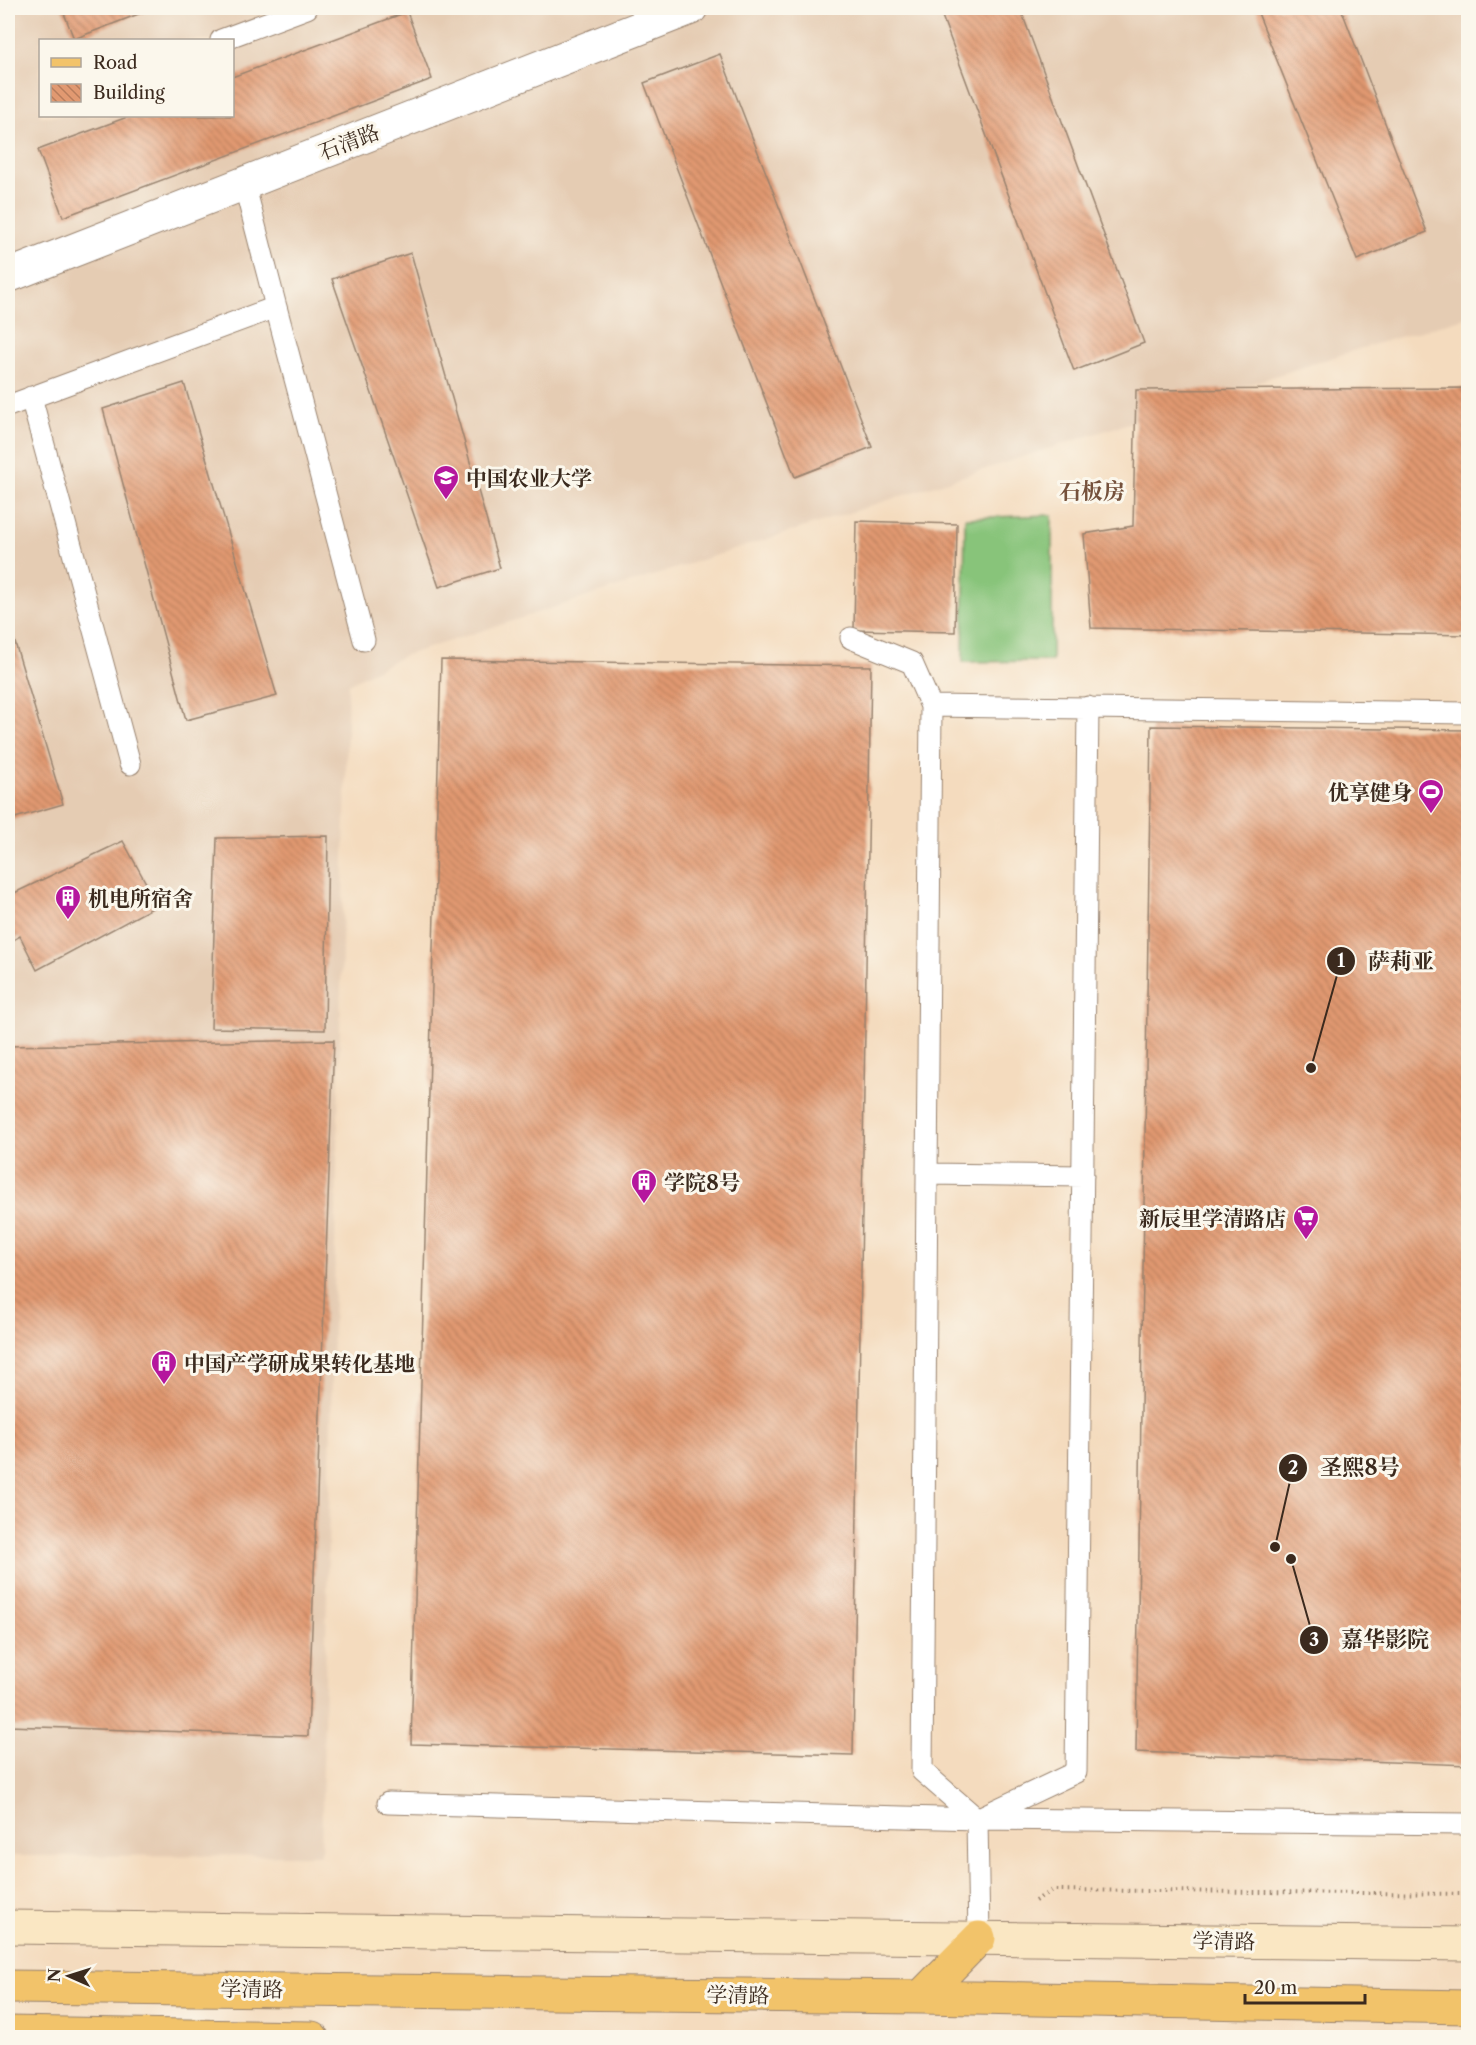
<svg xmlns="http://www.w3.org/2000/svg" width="1476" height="2045" font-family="'Libre Caslon Text','Noto Serif SC',serif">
	<defs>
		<pattern id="building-back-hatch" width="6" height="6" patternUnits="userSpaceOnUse" patternTransform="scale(1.5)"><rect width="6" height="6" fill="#e19971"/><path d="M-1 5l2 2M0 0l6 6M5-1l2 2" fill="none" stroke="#b87d5c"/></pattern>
	</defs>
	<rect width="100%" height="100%" fill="#fbf7ec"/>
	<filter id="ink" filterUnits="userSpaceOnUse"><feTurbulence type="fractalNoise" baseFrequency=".0167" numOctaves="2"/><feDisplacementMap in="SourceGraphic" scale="12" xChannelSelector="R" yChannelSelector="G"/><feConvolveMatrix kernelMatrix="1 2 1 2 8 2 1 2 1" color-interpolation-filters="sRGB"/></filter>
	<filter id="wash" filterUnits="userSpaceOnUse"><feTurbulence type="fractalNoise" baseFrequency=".008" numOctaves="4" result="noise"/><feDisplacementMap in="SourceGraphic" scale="24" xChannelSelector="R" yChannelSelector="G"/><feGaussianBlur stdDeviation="1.35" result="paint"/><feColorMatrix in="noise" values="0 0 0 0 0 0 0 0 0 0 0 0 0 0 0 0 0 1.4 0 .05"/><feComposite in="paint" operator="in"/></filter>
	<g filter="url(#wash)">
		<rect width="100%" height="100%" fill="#f4dbbe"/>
		<path fill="#e5ccb3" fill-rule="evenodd" d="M8 8H1468V317L1365 347 403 656 348 684 321 1855 8 1856ZM40 40H232V116H40Z"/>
		<path fill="#88c47a" stroke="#62774c" stroke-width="1.5" d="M1052 515V661L963 662 965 518Z"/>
		<g id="blocks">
			<path fill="url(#building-back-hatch)" d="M62 8H154L74 39Z
				M939 8H1020L1144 343 1074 371Z
				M1256 8H1341L1427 232 1357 260Z
				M407 12 432 79 63 217 38 150 130 116H232V77Z
				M720 54 872 447 795 477 644 83Z
				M411 253 500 568 439 587 332 279Z
				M184 383 277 696 186 720 103 409Z
				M1468 388V635L1091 628 1084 534 1133 526 1136 390Z
				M856 521 957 524 955 632 854 630Z
				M8 619 63 804 8 820Z
				M441 660 871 666 853 1755 411 1744Z
				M1151 726 1468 730V1765L1136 1752Z
				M328 836 325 1030 211 1028 217 838Z
				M123 841 158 905 37 970 20 936 8 943V896Z
				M334 1040 308 1736 8 1726V1046Z"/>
		</g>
	</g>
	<g filter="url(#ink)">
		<use href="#blocks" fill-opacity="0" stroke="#98826e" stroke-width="1.5"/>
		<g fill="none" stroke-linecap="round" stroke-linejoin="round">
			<defs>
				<path id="lane" d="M221 40 307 8
					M276 307 364 640
					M31 397 130 764
					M8 406 276 307 244 183
					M851 638 912 663 931 706 922 1771 977 1819 1076 1772 1088 707
					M931 706 1468 713
					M927 1174 1083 1176
					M388 1803 977 1819 1468 1824
					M977 1819 979 1938"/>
				<path id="street" d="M8 276 691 8"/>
				<path id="secondary" d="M8 1927 1468 1944"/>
				<path id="primary" d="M8 1987 921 1997 1468 2007
					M921 1997 979 1938
					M8 2033 312 2038"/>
			</defs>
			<use href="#lane" stroke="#98826e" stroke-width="23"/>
			<use href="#street" stroke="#98826e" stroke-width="35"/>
			<use href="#secondary" stroke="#98826e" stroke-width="35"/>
			<use href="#primary" stroke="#98826e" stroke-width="35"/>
			<path stroke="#98826e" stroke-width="4" stroke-dasharray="1.5 4.5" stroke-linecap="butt" d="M1035 1901 1052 1890 1468 1894"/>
			<use href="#lane" stroke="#fff" stroke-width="21"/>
			<use href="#street" stroke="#fff" stroke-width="33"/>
			<use href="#secondary" stroke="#fae7c3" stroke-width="33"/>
			<use href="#primary" stroke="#f2c36a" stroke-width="33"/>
		</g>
	</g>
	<defs>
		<symbol id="university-pin" viewBox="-11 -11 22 30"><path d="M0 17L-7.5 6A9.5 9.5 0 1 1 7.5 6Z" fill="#b5179e" stroke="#fbf7ec"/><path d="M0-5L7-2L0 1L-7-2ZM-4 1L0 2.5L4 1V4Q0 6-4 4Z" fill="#fff"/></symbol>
		<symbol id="stadium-pin" viewBox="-11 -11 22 30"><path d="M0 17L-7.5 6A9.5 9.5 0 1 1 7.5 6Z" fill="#b5179e" stroke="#fbf7ec"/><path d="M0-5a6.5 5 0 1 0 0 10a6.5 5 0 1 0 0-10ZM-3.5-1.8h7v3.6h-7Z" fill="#fff"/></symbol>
		<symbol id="building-pin" viewBox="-11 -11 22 30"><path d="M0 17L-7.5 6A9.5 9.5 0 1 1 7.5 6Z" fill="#b5179e" stroke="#fbf7ec"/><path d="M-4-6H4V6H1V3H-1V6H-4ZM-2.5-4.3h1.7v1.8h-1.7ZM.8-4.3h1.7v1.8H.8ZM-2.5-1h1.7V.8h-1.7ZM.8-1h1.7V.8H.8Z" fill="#fff"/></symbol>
		<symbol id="supermarket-pin" viewBox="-11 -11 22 30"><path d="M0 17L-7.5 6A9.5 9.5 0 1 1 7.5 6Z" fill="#b5179e" stroke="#fbf7ec"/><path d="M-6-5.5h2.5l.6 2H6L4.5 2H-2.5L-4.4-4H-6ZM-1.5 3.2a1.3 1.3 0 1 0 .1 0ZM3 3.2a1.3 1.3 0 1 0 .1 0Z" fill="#fff"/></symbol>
	</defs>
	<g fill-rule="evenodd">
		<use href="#university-pin" x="431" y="463" width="30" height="40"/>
		<use href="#stadium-pin" x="1416" y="777" width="30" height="40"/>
		<use href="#building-pin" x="53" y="883" width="30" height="40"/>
		<use href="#building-pin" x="629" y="1167" width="30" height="40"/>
		<use href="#supermarket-pin" x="1291" y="1203" width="30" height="40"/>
		<use href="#building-pin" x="149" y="1348" width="30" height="40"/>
	</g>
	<g text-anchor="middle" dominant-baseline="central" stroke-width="6" stroke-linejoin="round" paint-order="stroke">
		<g font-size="21" fill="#3b2a1e" stroke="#fbf7ec">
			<text transform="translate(349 142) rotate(-21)">石清路</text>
			<text transform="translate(1224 1941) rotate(1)">学清路</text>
			<text transform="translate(252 1989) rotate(1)">学清路</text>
			<text transform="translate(738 1995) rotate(1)">学清路</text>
		</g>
		<g font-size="21" font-weight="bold" fill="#3b2a1e" stroke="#fbf7ec" text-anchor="start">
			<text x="466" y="478">中国农业大学</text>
			<text x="1412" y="792" text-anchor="end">优享健身</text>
			<text x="88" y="898">机电所宿舍</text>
			<text x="664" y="1182">学院8号</text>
			<text x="1286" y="1218" text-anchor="end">新辰里学清路店</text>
			<text x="184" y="1363">中国产学研成果转化基地</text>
		</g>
		<g font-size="22" font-weight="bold" fill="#75513b" stroke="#fbf7ec">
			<text x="1092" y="491">石板房</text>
		</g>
	</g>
	<path fill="none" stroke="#3b2a1e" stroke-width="2" d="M1311 1068L1341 961M1275 1547L1293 1468M1291 1559L1314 1640"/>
	<g fill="#3b2a1e" stroke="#fbf7ec" stroke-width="2">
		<circle cx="1311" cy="1068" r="6"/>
		<circle cx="1275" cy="1547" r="6"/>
		<circle cx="1291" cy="1559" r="6"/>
		<circle cx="1341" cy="961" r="15"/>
		<circle cx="1293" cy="1468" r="15"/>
		<circle cx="1314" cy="1640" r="15"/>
	</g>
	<g font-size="18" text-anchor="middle" font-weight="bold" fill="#fff">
		<text x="1341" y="967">1</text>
		<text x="1293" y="1474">2</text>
		<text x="1314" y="1646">3</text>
	</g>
	<g font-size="22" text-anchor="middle" font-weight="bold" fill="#3b2a1e" stroke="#fbf7ec" stroke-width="6" stroke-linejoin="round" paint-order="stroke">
		<text x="1401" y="969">萨莉亚</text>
		<text x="1360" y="1475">圣熙8号</text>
		<text x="1385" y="1647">嘉华影院</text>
	</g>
	<rect width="1476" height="2045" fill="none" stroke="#fbf7ec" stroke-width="30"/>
	<rect x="39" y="39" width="195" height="78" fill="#fbf7ec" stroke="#aea59a" stroke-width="1.5"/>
	<rect x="51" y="58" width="30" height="9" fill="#f2c36a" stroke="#aea59a" stroke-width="1.5"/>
	<text x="93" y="69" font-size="18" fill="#3b2a1e">Road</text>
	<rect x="51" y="84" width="30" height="18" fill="url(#building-back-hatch)" stroke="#aea59a" stroke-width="1.5"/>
	<text x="93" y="99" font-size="18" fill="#3b2a1e">Building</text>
	<g transform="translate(69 1976) rotate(273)" stroke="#fbf7ec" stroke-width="4.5" paint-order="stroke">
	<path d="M0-4.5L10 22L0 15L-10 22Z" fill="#3b2a1e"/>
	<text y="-9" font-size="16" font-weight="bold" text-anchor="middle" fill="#3b2a1e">N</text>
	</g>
	<path d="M1245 1994v9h120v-9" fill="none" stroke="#3b2a1e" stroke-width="3"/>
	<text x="1254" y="1994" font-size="18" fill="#3b2a1e" stroke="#fbf7ec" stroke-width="4.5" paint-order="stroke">20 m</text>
</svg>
